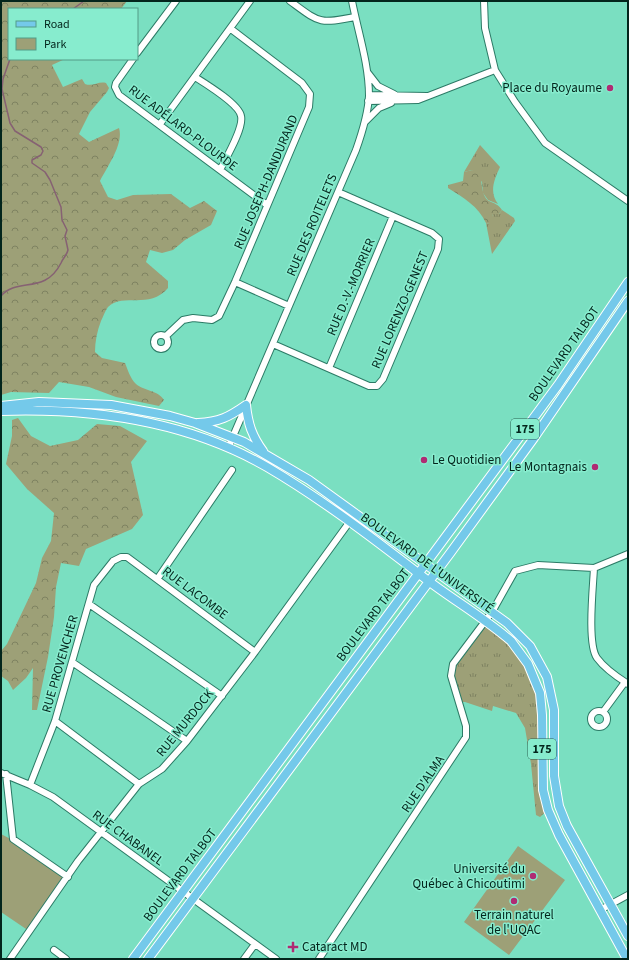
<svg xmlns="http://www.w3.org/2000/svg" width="629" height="960" font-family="'Source Sans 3',sans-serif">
	<defs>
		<pattern id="grass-tufts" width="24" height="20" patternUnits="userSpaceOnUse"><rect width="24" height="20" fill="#9da077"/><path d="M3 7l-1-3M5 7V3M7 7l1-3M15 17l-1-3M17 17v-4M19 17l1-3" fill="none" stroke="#7e8261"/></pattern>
		<pattern id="forest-crowns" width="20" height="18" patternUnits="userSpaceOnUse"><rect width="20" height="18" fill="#9da077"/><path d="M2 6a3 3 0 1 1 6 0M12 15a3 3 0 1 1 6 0" fill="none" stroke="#7e8261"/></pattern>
	</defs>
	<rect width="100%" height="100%" fill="#7adfc1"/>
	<path fill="url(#grass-tufts)" d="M480 145 500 167C494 180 489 192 498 204L488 200 483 193 482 182 472 170 464 172Z
		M502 210 514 218 515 221 492 254 486 223 489 224 493 214H499Z
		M485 620 511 641 537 684 548 810 540 817 536 815 531 764 525 728 516 713 493 706 492 711 465 702H459L451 676 453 664Z"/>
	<path fill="url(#forest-crowns)" d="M1 1H127L121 9H9V59H65L52 65 63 87 82 79 85 84C93 87 98 81 106 83L109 88 107 92 90 112 79 134 89 142 119 128C124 144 107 167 100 181L108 197 117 200 133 195 171 194 190 208 204 201 217 211 211 225 185 240 173 250 162 253 150 250 146 262 168 281V288C149 310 124 292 108 307 105 311 103 317 101 321 97 331 95 342 95 352L102 358 125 363C128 370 130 378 136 384 144 391 158 390 164 400L159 406 116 397 89 387 59 382 49 393 11 392 1 395Z
		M472 170 480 173C482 181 481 196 489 201 495 204 498 204 502 210L499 214H493L491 223 489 224 486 223C478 206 464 198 448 188V185L463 181 464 172Z
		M18 418 31 436 50 446 78 440 97 424 120 426 147 441 131 462 143 515 132 529 86 549 79 566 61 563 56 587 54 617 48 657 37 710H32L33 668 26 678 13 690 8 681 1 676V651L7 644 36 583 42 558 51 541 54 513 27 489 6 464 12 436V420Z"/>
	<path fill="#9da077" d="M1 834 22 845 66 875 29 931 1 912Z
		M518 846 565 880 509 955 464 922Z"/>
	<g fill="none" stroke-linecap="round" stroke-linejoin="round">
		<path stroke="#866173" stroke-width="1.5" d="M73 9 84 1
			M1 296C17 277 45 295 61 263 63 258 67 255 68 250L65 236 67 230 62 220 61 207 50 180 45 172 32 163V160L41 155 43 151 41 147 15 131 10 123 2 89 3 79 10 59"/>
		<defs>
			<path id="minor" d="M290 1C320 23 318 24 355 17
				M484 1 485 28 495 70 515 102 545 143 628 201
				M137 53 176 1
				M133 59 116 83 115 87 119 95 267 205
				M368 73 378 86 394 94
				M195 77C206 84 239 104 241 116 244 128 226 158 220 170
				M369 95 427 96
				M368 101 418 100 495 70
				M365 122 379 108 391 103
				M160 124 250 1
				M235 282 289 306
				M154 342a7 7 0 1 1 14 0a7 7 0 1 1-14 0Z
				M166 336 183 320 193 318 212 320 219 316 235 282 309 107 310 94 302 83 231 29
				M273 344 369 386H377L383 379 438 249 439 239 432 233 338 192
				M329 368 393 216
				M228 448 356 150C362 133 368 115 369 96 369 64 358 32 352 1
				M594 568C593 588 587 644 597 658 605 669 617 677 628 684
				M158 578 232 470
				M89 604 222 696
				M72 662 187 741
				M591 719a8 8 0 1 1 16 0a8 8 0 1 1-16 0Z
				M603 712 625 682
				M55 721 139 784
				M1 773 30 785 53 797 276 959
				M6 774 13 839 68 877
				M30 785 55 721 94 585 113 561 121 557H127L255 652
				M600 910 628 895
				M54 950 66 959
				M10 959 78 861 139 784 162 769 187 741 255 652 356 513
				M244 959 255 944
				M319 959 466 737V726L451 676 453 664 492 612 515 571 538 565 594 568 628 554"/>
			<path id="major" d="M1 406 39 402 111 405 170 416 195 423 244 442 309 480 507 623 530 646 547 677 554 710V776L559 806 567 826 628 936
				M1 411C92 408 187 421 267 467 320 498 370 536 418 573 448 597 482 616 511 641L528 664 540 693 542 715 543 790 548 810 559 835 627 959
				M198 423C219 422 229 417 246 405 248 424 252 436 263 451
				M133 959 558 385 628 282
				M148 959 451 552 534 438 628 301"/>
		</defs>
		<use href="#minor" stroke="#2c7b66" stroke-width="8"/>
		<use href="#major" stroke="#fff" stroke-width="10"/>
		<use href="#minor" stroke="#fff" stroke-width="6"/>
		<use href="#major" stroke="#74c9ea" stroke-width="8"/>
	</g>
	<g fill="#af2b73" stroke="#87ecce" stroke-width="1.5">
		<circle cx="610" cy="88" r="4"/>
		<circle cx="424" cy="460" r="4"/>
		<circle cx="595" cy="467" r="4"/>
		<circle cx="533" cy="876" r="4"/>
		<circle cx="514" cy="901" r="4"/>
		<path d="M291 941h4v4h4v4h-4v4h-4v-4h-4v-4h4z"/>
	</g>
	<g text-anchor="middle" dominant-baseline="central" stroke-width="3" stroke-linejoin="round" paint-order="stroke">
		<g fill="#87ecce" stroke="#2b6151" stroke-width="1">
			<rect x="511" y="419" width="28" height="20" rx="3"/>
			<rect x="528" y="739" width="28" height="20" rx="3"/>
		</g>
		<g font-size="12" font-weight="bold" fill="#03251c">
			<text x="525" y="429">175</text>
			<text x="542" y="749">175</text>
		</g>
		<g font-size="13" fill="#03251c" stroke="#87ecce" text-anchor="end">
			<text x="602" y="88">Place du Royaume</text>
			<text x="432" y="460" text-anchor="start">Le Quotidien</text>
			<text x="587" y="467">Le Montagnais</text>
			<text x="525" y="869">Université du<tspan x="525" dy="15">Québec à Chicoutimi</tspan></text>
			<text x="514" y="915" text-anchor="middle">Terrain naturel<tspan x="514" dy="15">de l'UQAC</tspan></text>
			<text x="302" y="947" text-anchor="start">Cataract MD</text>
		</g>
		<g font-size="13" fill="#03251c" stroke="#87ecce">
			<text transform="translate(183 128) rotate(37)">RUE ADÉLARD-PLOURDE</text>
			<text transform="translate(266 182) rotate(-67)">RUE JOSEPH-DANDURAND</text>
			<text transform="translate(312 225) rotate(-67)">RUE DES ROITELETS</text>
			<text transform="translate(351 287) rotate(-67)">RUE D.-V.-MORRIER</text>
			<text transform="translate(400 310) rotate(-67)">RUE LORENZO-GENEST</text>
			<text transform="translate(564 354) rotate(-55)">BOULEVARD TALBOT</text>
			<text transform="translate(427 563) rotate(36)">BOULEVARD DE L'UNIVERSITÉ</text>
			<text transform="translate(195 593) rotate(37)">RUE LACOMBE</text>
			<text transform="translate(373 615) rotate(-53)">BOULEVARD TALBOT</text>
			<text transform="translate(60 664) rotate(-74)">RUE PROVENCHER</text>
			<text transform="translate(185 723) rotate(-51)">RUE MURDOCK</text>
			<text transform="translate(423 784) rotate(-56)">RUE D'ALMA</text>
			<text transform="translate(128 838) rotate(36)">RUE CHABANEL</text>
			<text transform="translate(180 875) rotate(-53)">BOULEVARD TALBOT</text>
		</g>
	</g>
	<rect width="629" height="960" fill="none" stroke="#03251c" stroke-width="4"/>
	<rect x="8" y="8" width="130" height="52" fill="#87ecce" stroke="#529c87"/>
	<rect x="16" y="21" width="20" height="6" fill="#74c9ea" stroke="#529c87"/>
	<text x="44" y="28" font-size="12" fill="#03251c">Road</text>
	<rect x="16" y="38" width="20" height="12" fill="#9da077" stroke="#529c87"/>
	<text x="44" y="48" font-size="12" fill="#03251c">Park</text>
</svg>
